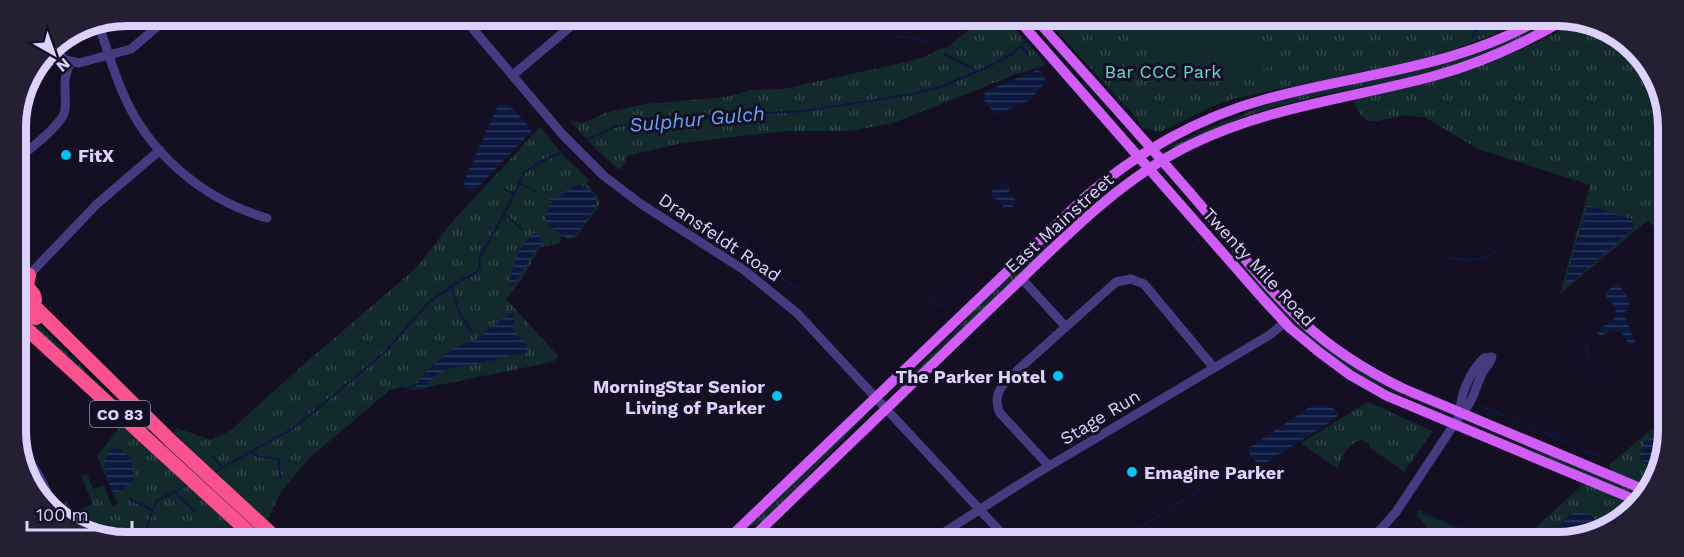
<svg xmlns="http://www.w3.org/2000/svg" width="1684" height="557" font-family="'Work Sans',sans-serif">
	<defs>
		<pattern id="grass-tufts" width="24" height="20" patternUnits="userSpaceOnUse" patternTransform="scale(1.5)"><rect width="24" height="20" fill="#122a2c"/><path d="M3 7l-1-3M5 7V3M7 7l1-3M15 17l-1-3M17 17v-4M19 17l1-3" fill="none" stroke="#34484c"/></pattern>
		<pattern id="water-rules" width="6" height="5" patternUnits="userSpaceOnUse" patternTransform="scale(1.5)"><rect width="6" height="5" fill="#0b183f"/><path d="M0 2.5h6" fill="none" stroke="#2e395c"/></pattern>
	</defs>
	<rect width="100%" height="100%" fill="#150f23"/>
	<path fill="url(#grass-tufts)" d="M984 17H1005L1046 65 1014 75 893 123 850 131H785L682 143 627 156 625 163 619 170 593 146 569 120 583 123 605 113 645 104 726 97 751 90 783 89 902 63 924 57 937 50 948 47Z
		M1044 17 1528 19 1493 35 1436 56 1233 99 1209 108 1160 132 1142 128 1137 119Z
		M1548 19H1558C1529 35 1498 51 1467 61 1402 82 1334 90 1268 109 1234 119 1203 134 1172 149L1170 147 1206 129 1273 102 1444 64C1480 52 1515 37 1548 19Z
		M1581 19H1587L1641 53 1667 105 1666 241 1648 220 1560 294 1590 185 1478 149 1426 118 1406 115 1378 121H1367L1359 113 1354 102 1359 97C1388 91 1417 87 1445 78 1492 64 1539 43 1581 19Z
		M540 127 564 156 589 180 587 184 600 201 598 208 575 238 568 239 562 236 559 244 540 247 522 279 506 299 559 357 552 362 414 390 403 387 390 390 308 459 281 492 267 521 173 432 177 428 211 440 230 431 286 380 417 267 452 222Z
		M1132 169 1087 205 1044 251 905 385 893 392 950 337 987 296 1096 193Z
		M1234 251 1293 319 1440 410C1409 397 1376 386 1348 368 1302 338 1267 296 1231 256Z
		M16 311 26 312 114 399 133 411 206 482 268 539H264Z
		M1368 402 1433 431 1404 472 1369 447 1370 443H1364L1362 439C1350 443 1340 457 1338 469L1301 443Z
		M869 413 763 521 752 526 750 525 861 417Z
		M1665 418V460L1647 486 1612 471 1609 465Z
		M121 426 157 456 244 538H97L78 526 76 521 70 519 64 503 67 501 73 513 93 504 81 476 87 474 93 489 104 485 112 507 118 504 97 456Z
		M1514 443 1549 454 1642 494 1640 497Z
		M1584 483 1635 505 1626 519 1602 528 1590 514 1569 516 1543 542H1520Z
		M1419 510 1496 542 1439 541 1417 516Z"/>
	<path fill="#122a2c" d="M1149 18H1253L1257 21 1270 67 1173 92 1167 89Z"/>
	<path fill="url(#water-rules)" d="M1037 70 1042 73 1046 81 1031 99 998 114H995L984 100 985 93 989 90Z
		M499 103 509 105 530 127 531 132 480 185 473 191 465 188 464 181Z
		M1002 184 1009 186 1010 189 1008 196 1013 197 1017 201 1010 209 1007 206 1005 208 991 194 992 190 999 188Z
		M581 185C588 186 597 197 597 205L579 232 572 237H565L555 231 545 220 547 209 553 202 549 199 550 197 555 199 574 186Z
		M1588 205 1632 219 1634 225 1631 231 1572 282 1568 283 1566 276Z
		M534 233 539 235 544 244 538 246 516 283 511 286 509 284C514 264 517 246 534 233Z
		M1618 283 1628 298 1630 307 1623 313 1635 342 1633 345 1629 344 1621 332H1610L1600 336 1597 332 1616 317 1615 307 1604 293Z
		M510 313 514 315 513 330 526 343 528 350 525 354C510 354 497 360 482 363 470 366 457 366 444 371 432 375 430 387 417 388V383L423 374 453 348 475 340Z
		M1318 404C1326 405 1336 407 1338 415L1329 423 1267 462C1258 465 1248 459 1249 448L1311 406Z
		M1665 425V460L1656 473 1647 467 1639 455 1645 440Z
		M118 448C132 455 134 465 134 480L117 494 113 493C108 479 99 462 110 450Z
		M1581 512 1590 514 1602 528 1564 542H1543L1569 516 1573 513Z"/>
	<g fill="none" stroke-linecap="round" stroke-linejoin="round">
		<path stroke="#0b183f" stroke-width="2" d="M894 37C907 37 922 36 931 47
			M1472 37 1475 31 1501 19
			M1021 46 1028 54
			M945 54 978 71
			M577 144 614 127 651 119 805 111 913 94 940 87 988 67 1012 54 1030 37
			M520 183 536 192
			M504 189 515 194
			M504 214 522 229
			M748 236 745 242 747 251 794 287H797
			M1198 241 1200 240
			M1190 248 1196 243
			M1448 258C1469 260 1486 263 1500 246
			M451 286 460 315 472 331
			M931 298 938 305 944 306 967 286
			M1046 331 1052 333
			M1240 341 1242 343
			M1587 348 1589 357
			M1579 354 1594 338
			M1590 359 1601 373
			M406 392 407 389 417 384
			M1478 405 1505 416
			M1511 419 1537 429
			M1268 427 1273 435
			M1543 432 1567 442
			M1075 442 1076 444
			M1573 445 1595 455 1599 454
			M253 451 256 456 279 459V469L281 478
			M1059 451 1060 454
			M1027 455 1029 453
			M213 457 223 468
			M213 473 290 430 310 415 385 352 428 303 456 283 476 273 480 267 479 260 482 253 508 207 524 173 538 163 572 147
			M1218 475 1221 476 1251 457
			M176 491 178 496 194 511
			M130 499 152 510
			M1422 513 1495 542
			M140 538 147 527 156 501 189 484
			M1118 541 1220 477
			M1261 541 1262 538"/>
		<path stroke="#463b80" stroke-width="9" d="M462 16 563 135 604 176 641 204 744 270 797 313 1008 540
			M97 21C106 44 112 68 122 91 147 152 203 200 267 218
			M51 45 65 60 79 63 131 49 171 15
			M513 75 583 16
			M15 161C27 151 63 125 65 110 67 89 61 85 70 63
			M29 275 97 204 160 150
			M1022 279 1066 327
			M17 447C36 466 46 488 56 513
			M1049 466 1000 413C993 398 999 388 1010 377L1116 282 1131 279 1144 284 1214 368
			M932 540 1034 475 1271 334 1285 322
			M1366 541 1381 529 1396 512 1461 414C1473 404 1475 387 1482 374 1485 367 1490 365 1492 357L1484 358C1471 370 1458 397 1461 414"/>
		<path stroke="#d15df9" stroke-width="10" d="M1016 17 1264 300 1290 328 1319 352 1350 375 1387 396 1638 501
			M1034 17C1087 76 1140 135 1192 195 1228 237 1264 286 1304 323 1333 350 1367 371 1402 388L1645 490
			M727 540 1084 198C1136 153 1199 117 1266 99 1360 73 1454 69 1540 19
			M750 540C832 462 913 383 994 305 1056 247 1113 183 1190 145 1267 107 1352 98 1434 76 1481 63 1525 43 1566 19"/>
		<path stroke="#f9528e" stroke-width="14" d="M29 275 27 286 34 295 35 300
			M16 288 171 441 277 539
			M16 306 25 309 36 318
			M16 319 255 538"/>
	</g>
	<g fill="#09c0f3" stroke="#150f23" stroke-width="2">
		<circle cx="66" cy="155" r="6"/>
		<circle cx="1058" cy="376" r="6"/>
		<circle cx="777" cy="396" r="6"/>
		<circle cx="1132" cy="472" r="6"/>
	</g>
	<g text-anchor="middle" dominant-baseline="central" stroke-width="6" stroke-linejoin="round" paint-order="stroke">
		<rect fill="#150f23" stroke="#a098bc" stroke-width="1.5" x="90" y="401" width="60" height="26" rx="4.5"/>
		<g font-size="16" font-weight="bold" fill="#dcd2fd">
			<text x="120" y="414">CO 83</text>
		</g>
		<g font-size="18" fill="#61dbcb" stroke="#150f23">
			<text x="1163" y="71">Bar CCC Park</text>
		</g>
		<g font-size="18" font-weight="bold" fill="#dcd2fd" stroke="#150f23" text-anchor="start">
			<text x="78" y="155">FitX</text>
			<text x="1046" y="376" text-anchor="end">The Parker Hotel</text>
			<text x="765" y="386" text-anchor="end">MorningStar Senior<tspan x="765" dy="21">Living of Parker</tspan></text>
			<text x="1144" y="472">Emagine Parker</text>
		</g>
		<g font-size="18" fill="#dcd2fd" stroke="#150f23">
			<text transform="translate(1059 223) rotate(-42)">East Mainstreet</text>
			<text transform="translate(720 237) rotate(34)">Dransfeldt Road</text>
			<text transform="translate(1259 267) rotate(47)">Twenty Mile Road</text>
			<text transform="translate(1100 417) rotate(-31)">Stage Run</text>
		</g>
		<g font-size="20" font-style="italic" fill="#64a3fa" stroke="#150f23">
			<text transform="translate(697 119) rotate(-5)">Sulphur Gulch</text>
		</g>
	</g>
	<path d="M0 0H1684V557H0ZM127 26H1557A101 101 0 0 1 1658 127V431A101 101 0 0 1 1557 532H127A101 101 0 0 1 26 431V127A101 101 0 0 1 127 26Z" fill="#251f34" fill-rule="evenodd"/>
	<path fill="none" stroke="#dcd2fd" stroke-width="8" d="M127 26H1557A101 101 0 0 1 1658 127V431A101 101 0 0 1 1557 532H127A101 101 0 0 1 26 431V127A101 101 0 0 1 127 26Z"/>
	<g transform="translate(54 54) rotate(140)" stroke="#150f23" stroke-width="4.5" paint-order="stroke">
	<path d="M0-4.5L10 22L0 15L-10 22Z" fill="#dcd2fd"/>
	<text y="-9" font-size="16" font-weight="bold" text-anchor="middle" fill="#dcd2fd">N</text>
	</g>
	<path d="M27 521v9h105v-9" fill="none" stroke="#dcd2fd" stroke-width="3"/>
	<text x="36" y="521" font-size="18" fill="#dcd2fd" stroke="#150f23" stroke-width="4.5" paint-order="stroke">100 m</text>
</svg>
